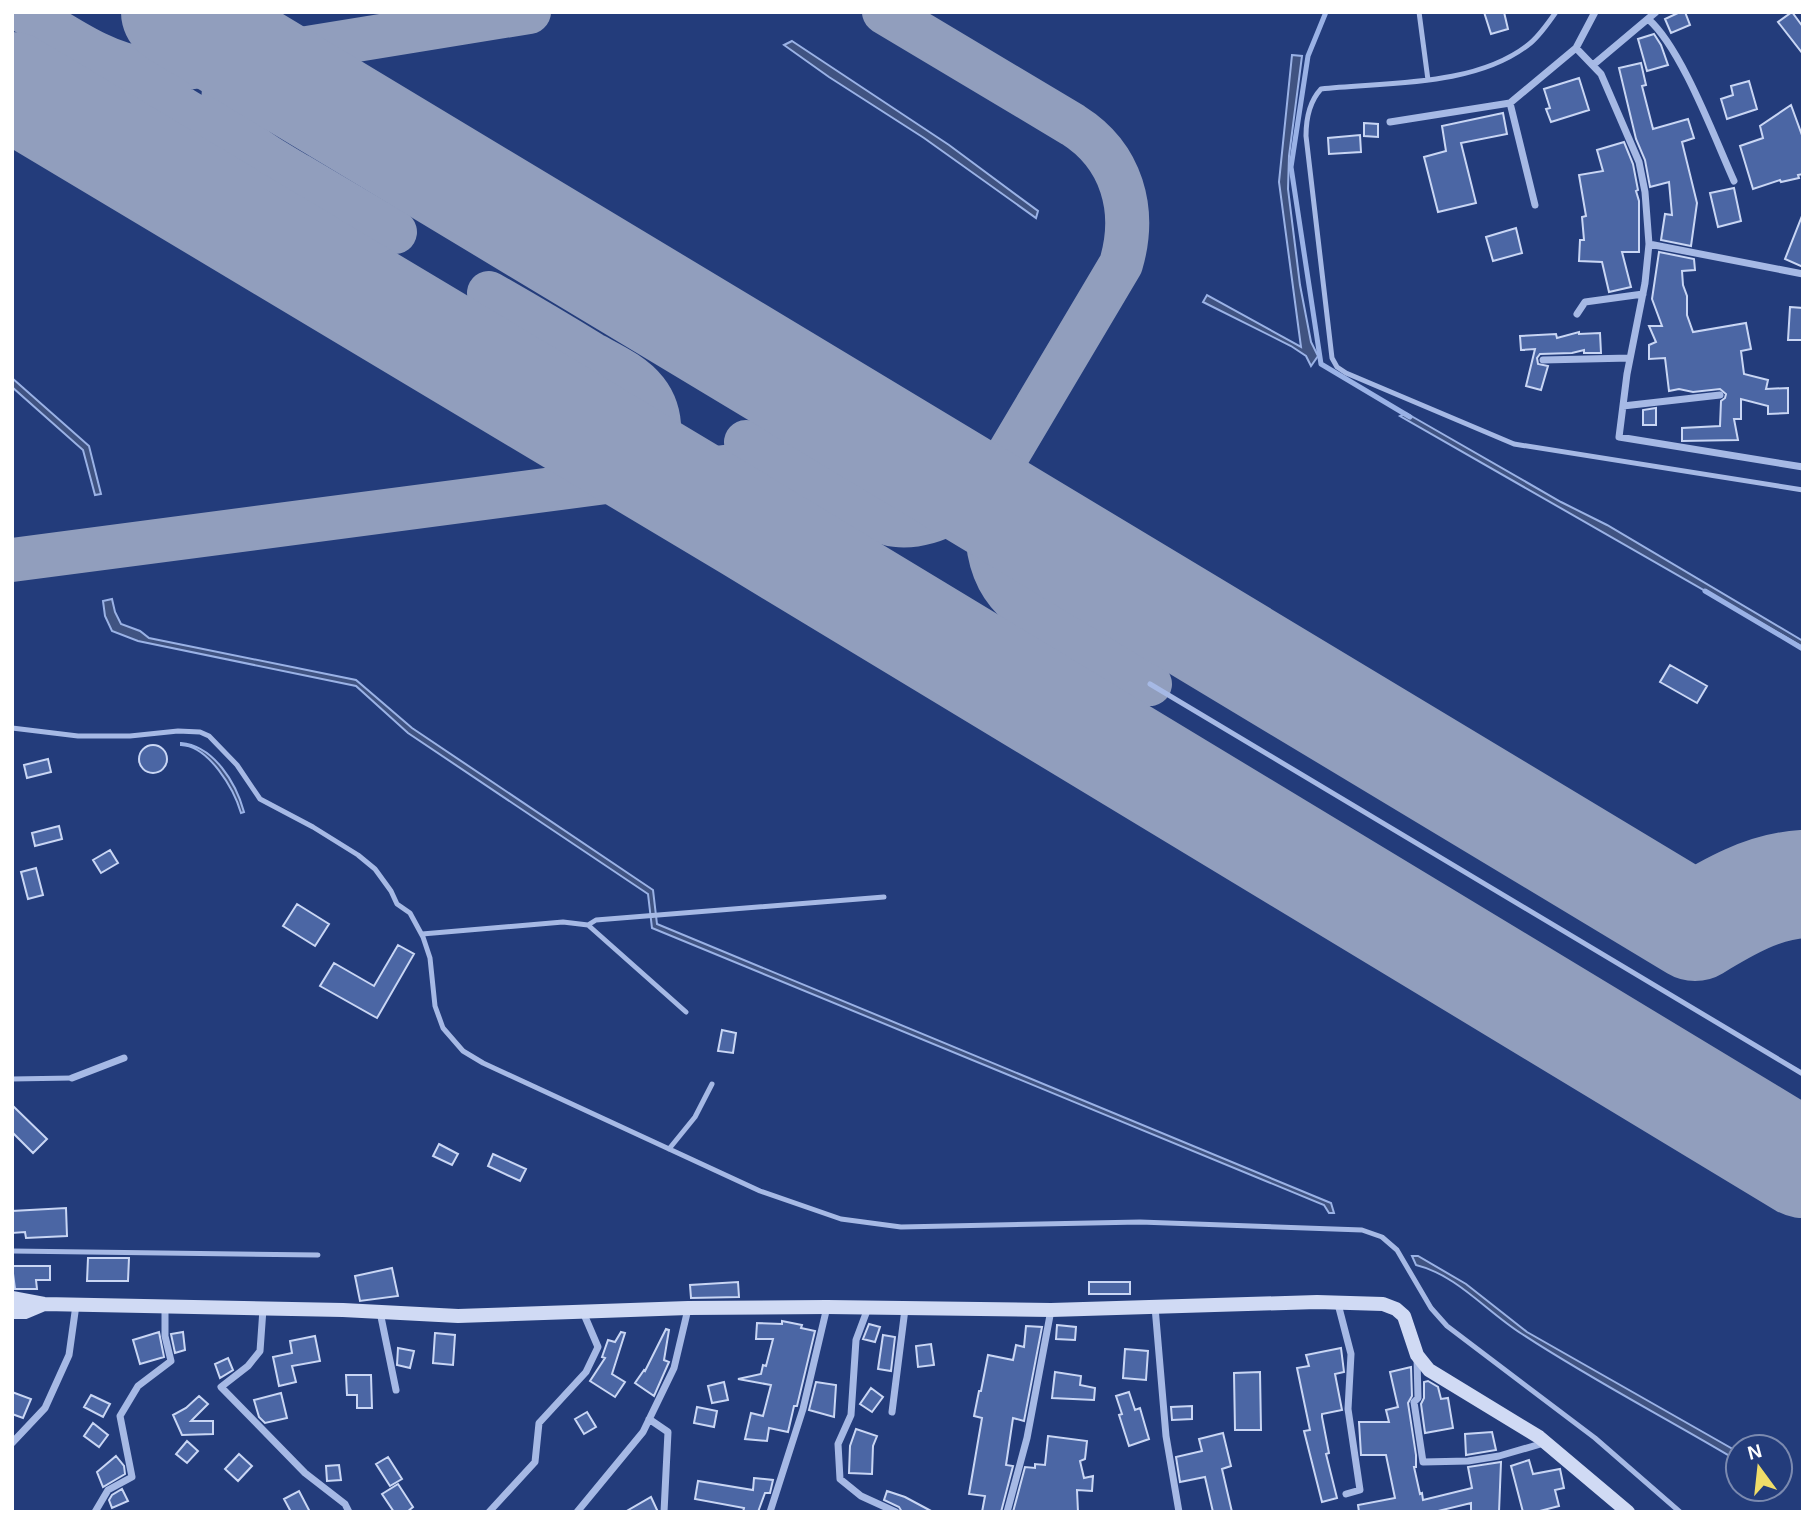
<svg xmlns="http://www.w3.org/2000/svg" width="1815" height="1524" font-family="Helvetica,sans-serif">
	<rect width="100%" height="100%" fill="#233c7b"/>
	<path fill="#405381" stroke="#9ab2e6" stroke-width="2" d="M792 41 949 145 1038 211 1036 218 924 138 829 77 784 45Z
		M1292 55 1302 56 1289 156 1288 189 1300 285 1311 342 1318 356 1311 366 1306 356 1291 346 1203 302 1207 295 1301 347 1279 182Z
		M12 378 89 446 101 494 95 495 83 450 12 387Z
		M1406 413 1561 502 1607 525 1803 641V647L1400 416Z
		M112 599 115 612 121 624 140 631 149 638 356 680 412 728 653 890 657 924 1326 1201 1331 1203 1334 1213H1329L1324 1205 652 928 648 894 408 733 356 686 138 641 112 631 105 616 103 601Z
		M181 743C214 746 236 783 244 812L241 813C234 789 209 746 181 745Z
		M1412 1256H1418L1466 1284 1527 1332 1738 1452V1461C1666 1418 1592 1380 1522 1334 1487 1312 1457 1275 1416 1265Z"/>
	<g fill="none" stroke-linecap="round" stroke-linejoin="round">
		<path stroke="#9ab2e6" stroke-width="5" d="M1326 12 1308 56 1291 167 1321 364 1410 417
			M1705 591 1803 649"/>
		<path stroke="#919ebd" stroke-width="44" d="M25 12C63 34 102 64 146 69 182 72 222 62 258 56
			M12 94C57 87 104 72 148 88L247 148
			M395 232C362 213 330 194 298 175 278 163 256 152 241 135 229 121 219 99 226 81 232 66 242 59 258 56L529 12
			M746 442C775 460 804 477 833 495 853 506 873 522 896 525 933 529 976 502 997 473L1121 264C1137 210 1122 156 1073 125L884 12
			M1001 468C980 511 980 573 1021 606 1033 616 1049 623 1062 631 1091 649 1121 666 1150 684
			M644 477 756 463 784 470
			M12 560 644 477C663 453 665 415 646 391 633 374 610 364 592 354 558 333 524 313 489 293"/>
		<path stroke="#919ebd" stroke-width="108" d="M175 12 1695 927C1728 907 1764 886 1803 884
			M12 86 749 527 1803 1164"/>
	</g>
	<path fill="#4b66a4" stroke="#c9d6f4" stroke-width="2" d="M1484 12H1504L1508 29 1491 34Z
		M1680 12H1685L1690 25 1671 33 1665 19Z
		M1792 12 1803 27V54L1778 22Z
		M1654 34 1661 45 1668 65 1647 71 1638 39Z
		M1641 63 1646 85 1642 86 1653 129 1688 119 1694 138 1682 142 1697 203 1691 246 1661 240 1665 214 1672 215 1669 182 1650 187 1645 160 1636 139 1619 68Z
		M1579 78 1589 110 1551 122 1546 109 1550 108 1544 89Z
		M1749 81 1757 109 1727 119 1721 99 1733 95 1731 86Z
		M1791 105 1803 138V174L1798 175 1799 178 1781 182 1780 180 1753 189 1740 146 1763 138 1760 126Z
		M1503 113 1507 134 1461 143 1476 203 1438 212 1424 157 1446 151 1442 126Z
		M1364 123 1378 124V137L1364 136Z
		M1360 135 1361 152 1329 154 1328 138Z
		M1624 142 1633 164 1638 190 1636 191 1639 201V252H1622L1631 287 1609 292 1602 262 1579 261 1580 240H1584L1582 217 1586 216 1579 175 1603 171 1597 150Z
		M1734 188 1741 221 1718 227 1710 193Z
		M1802 216H1803V267L1785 259Z
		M1516 228 1522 253 1493 261 1486 237Z
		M1659 252 1694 259 1695 270 1682 271 1683 285 1687 296V315L1693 332 1746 323 1751 349 1741 351 1744 374 1768 380 1766 389 1788 388V413L1768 414V406L1741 399V419H1734L1738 440 1682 441V428L1720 426 1721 401 1725 398 1726 394 1720 389 1693 392 1679 389 1669 391 1665 358 1649 359V345L1656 342 1649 326H1662L1652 299Z
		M1790 307 1803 308 1802 340H1788Z
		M1579 332V334L1600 333 1601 353H1584V350L1572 353 1540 354 1537 358 1538 364 1548 366 1541 390 1526 386 1535 349 1521 350 1520 336 1556 334 1557 338Z
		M1656 408V425H1643V410Z
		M1670 665 1707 686 1697 703 1660 682Z
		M139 759a14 14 0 1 1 28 0a14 14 0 1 1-28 0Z
		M48 759 51 772 27 778 24 765Z
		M59 826 62 839 35 846 32 833Z
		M110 850 118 863 101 873 93 860Z
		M36 868 43 895 28 899 21 872Z
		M297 904 329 924 315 946 283 926Z
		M398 945 414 954 377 1018 320 986 334 963 374 986Z
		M722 1030 736 1033 733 1053 718 1051Z
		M12 1105 47 1139 33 1153 12 1132Z
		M439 1144 458 1154 452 1165 433 1156Z
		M493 1154 526 1169 520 1181 488 1166Z
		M66 1208 67 1236 26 1238 25 1232 12 1233V1211Z
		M88 1258H129L128 1281H87Z
		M12 1266H50V1280H36L37 1289H15Z
		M392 1268 398 1296 360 1301 355 1276Z
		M738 1282 739 1297 691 1298 690 1285Z
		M1089 1282H1130V1294H1089Z
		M782 1321 802 1325 801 1328 815 1331 797 1406H794L788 1432 769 1428 767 1441 745 1439 751 1413 763 1416 771 1385 738 1379 761 1374 763 1365 766 1366 773 1339H756L757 1323 782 1324Z
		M869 1324 880 1327 875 1342 863 1339Z
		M1057 1325 1076 1327 1075 1340 1056 1339Z
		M1026 1326 1042 1327 1024 1421 1013 1418 1006 1465 1013 1466 1001 1512H982L985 1496 969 1494 982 1418 974 1416 979 1391H981L988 1355 1013 1360 1016 1345 1024 1347Z
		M666 1329 669 1330 664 1360 669 1362 654 1396 635 1383 644 1370 645 1371Z
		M159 1332 164 1357 140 1364 133 1340Z
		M183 1332 185 1350 175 1353 171 1334Z
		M621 1332 625 1333 612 1374 625 1382 615 1397 590 1381 605 1358 602 1357 608 1340 615 1342Z
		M435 1333 455 1335 453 1365 433 1363Z
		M883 1335 895 1337 891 1371 878 1369Z
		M315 1336 320 1361 292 1366 296 1382 279 1386 273 1357 292 1353 290 1341Z
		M931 1344 934 1365 918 1367 916 1346Z
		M398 1348 414 1351 410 1368 397 1365Z
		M1341 1348 1344 1372 1335 1374 1342 1410 1322 1414V1417L1329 1453 1326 1454 1337 1498 1322 1502 1304 1431 1310 1430 1297 1368 1309 1366 1306 1355Z
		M1125 1349 1148 1351 1146 1380 1123 1378Z
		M228 1358 233 1370 220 1378 215 1364Z
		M1411 1367 1412 1396 1408 1403 1416 1455V1467H1414L1420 1494 1422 1493 1423 1500 1472 1488 1468 1467 1501 1462 1499 1512H1471V1503L1434 1512H1359L1358 1505 1395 1498 1386 1455H1361L1359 1422H1389L1386 1410 1398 1407 1390 1372Z
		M1055 1372 1081 1376 1080 1385 1095 1388 1094 1400 1052 1398Z
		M1260 1372 1261 1430H1235L1234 1373Z
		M346 1375H371L372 1408H357V1395H347Z
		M1428 1381 1438 1387 1441 1399 1448 1398 1453 1428 1425 1433 1421 1404 1424 1398V1382Z
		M724 1382 728 1400 712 1403 708 1386Z
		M816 1382 836 1385 834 1417 809 1410Z
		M871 1388 883 1397 872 1412 860 1404Z
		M12 1392 31 1399 23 1418 12 1414Z
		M1129 1392 1135 1410 1140 1408 1149 1439 1129 1446 1119 1415 1122 1414 1116 1396Z
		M281 1393 287 1418 265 1423 259 1417 254 1400Z
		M91 1395 110 1404 103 1417 84 1407Z
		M199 1396 208 1404 191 1421H213V1434L182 1435 173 1415 186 1408Z
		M1192 1406V1419L1172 1420 1171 1407Z
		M697 1407 717 1411 714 1427 694 1423Z
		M587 1412 596 1427 584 1434 575 1419Z
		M93 1423 108 1435 99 1447 84 1436Z
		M856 1429 877 1436 873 1446 872 1474 849 1473 850 1446Z
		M1492 1432 1496 1450 1466 1455 1465 1434Z
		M1223 1433 1231 1466 1222 1469 1232 1512H1213L1205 1477 1180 1482 1176 1457 1202 1451 1199 1439Z
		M1048 1436 1087 1441 1085 1459 1080 1461 1084 1478 1093 1476 1092 1491 1077 1490 1078 1512H1013L1025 1467 1035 1468V1464L1045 1465Z
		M187 1441 198 1451 187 1463 176 1454Z
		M239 1454 252 1466 238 1481 225 1469Z
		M116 1456 124 1466 125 1474 103 1487 97 1472Z
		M388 1457 402 1479 390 1486 376 1464Z
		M1529 1460 1533 1474 1560 1469 1564 1488 1555 1490 1559 1506 1536 1512H1523L1511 1466Z
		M339 1465 341 1480 327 1481 326 1466Z
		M754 1478 773 1480 770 1493H765L758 1512H743L744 1508 695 1499 698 1481 753 1490Z
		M398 1484 413 1507 407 1512H394L382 1494Z
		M122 1489 128 1501 112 1508 109 1500 112 1495Z
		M299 1491 310 1512H291L284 1499Z
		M887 1491 905 1497 933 1512H902L899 1507 884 1500Z
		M651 1497 658 1512H625Z"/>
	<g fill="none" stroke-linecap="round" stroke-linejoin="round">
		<path stroke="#a6b9e5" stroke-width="5" d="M1419 12 1428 80
			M1556 12C1548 23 1539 37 1528 45 1474 87 1386 82 1321 89 1309 102 1306 118 1306 136L1332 358 1337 367 1346 373 1514 444 1803 490
			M1150 684 1803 1074
			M12 728 78 736H130L178 731 200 732 209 736 237 765 260 799 313 827 358 855 375 869 391 891 397 904 410 913 423 937 430 958 435 1006 443 1028 463 1051 483 1063 760 1191 841 1219 901 1227 1140 1222 1362 1230 1382 1237 1397 1250 1431 1308 1447 1326 1595 1438 1680 1512
			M588 925 596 920 884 897
			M422 934 563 922 588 925 686 1012
			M12 1079 72 1078
			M669 1149 695 1117 712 1084
			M12 1251 318 1255"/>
		<path stroke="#a6b9e5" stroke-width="7" d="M1648 19C1681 47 1715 139 1734 181
			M1576 48 1601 74 1639 162 1645 192 1649 244 1645 283 1627 374 1619 437 1803 467
			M1593 65 1656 12
			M1510 103 1535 205
			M1390 122 1510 103 1576 48 1595 12
			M1649 244 1803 274
			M1577 314 1585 302 1643 294
			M1543 360 1630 358
			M1623 406 1720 395
			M72 1078 124 1058
			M1338 1304 1351 1354 1348 1409 1360 1490 1346 1494
			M1155 1307 1166 1436 1179 1512
			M868 1308 856 1340 851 1415 838 1444 840 1479 861 1496 896 1512
			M263 1309 260 1351 248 1366 221 1387 305 1473 345 1504 349 1512
			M380 1312 396 1390
			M1417 1358 1418 1398 1414 1402 1423 1462 1468 1461 1499 1456 1544 1443
			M892 1412 905 1309
			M649 1419 668 1432 664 1512
			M12 1443 45 1408 69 1355 76 1305
			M95 1512 108 1490 132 1477 120 1416 138 1386 171 1361 165 1336V1306
			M489 1512 535 1462 539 1423 586 1372 598 1347 583 1312
			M577 1512 643 1432 674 1368 688 1309
			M770 1512 803 1409 827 1307
			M1007 1512 1027 1438 1051 1310"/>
		<path stroke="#d0daf4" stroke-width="14" d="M12 1298 44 1304 343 1310 458 1316 688 1308 827 1307 1051 1310 1317 1302 1383 1304 1396 1309 1404 1316 1417 1355 1429 1370 1539 1437 1628 1512
			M12 1312H25L44 1304"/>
	</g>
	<rect width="1815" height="1524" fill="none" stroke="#ffffff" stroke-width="28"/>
	<g transform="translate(1759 1468) rotate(345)"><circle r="33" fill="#233c7b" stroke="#7b8ab0" stroke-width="2"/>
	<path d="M0-5L12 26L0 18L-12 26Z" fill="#f0dd69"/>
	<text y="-10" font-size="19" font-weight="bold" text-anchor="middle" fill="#ffffff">N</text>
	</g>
</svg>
